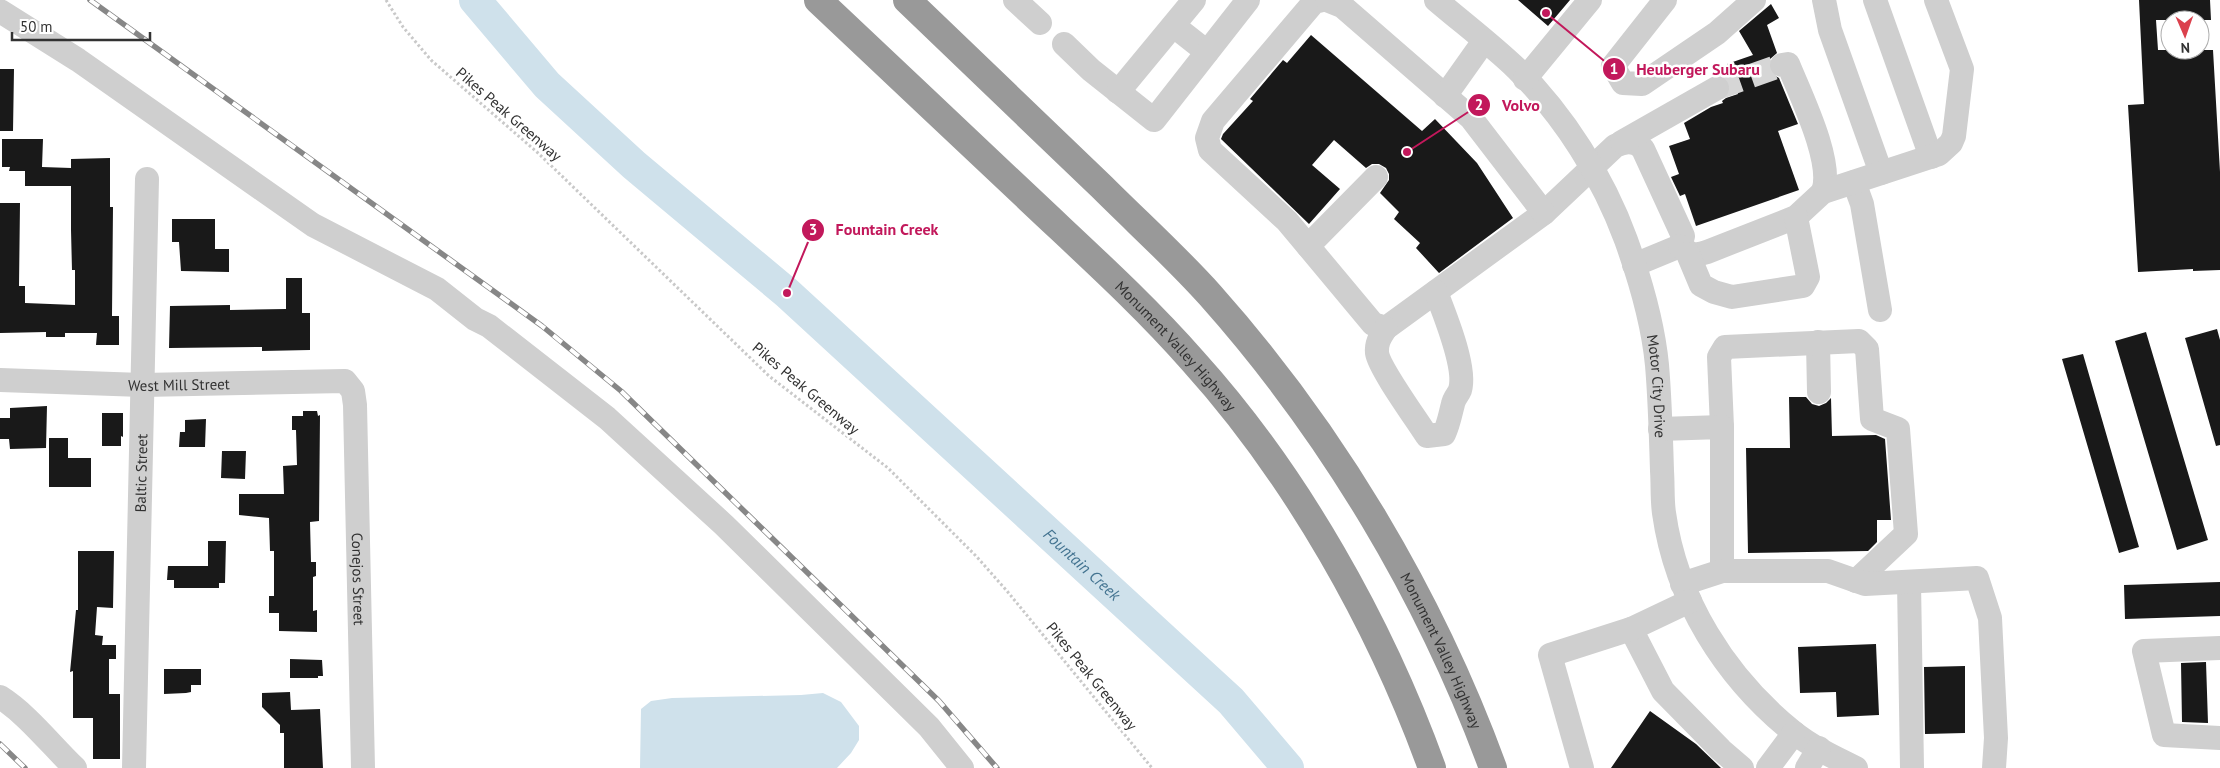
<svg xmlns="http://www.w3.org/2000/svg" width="2220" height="768" font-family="'PT Sans',sans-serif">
	<rect width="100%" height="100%" fill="#fff"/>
	<path fill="#cfe1eb" d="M823 693 841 702 859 726V740L851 753 837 768H640L641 709 651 701 672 698 801 695Z"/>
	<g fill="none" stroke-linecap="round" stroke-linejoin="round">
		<path stroke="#cfe1eb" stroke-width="32" id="s1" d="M475 0 547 85 634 165 787 293 1231 701 1288 768"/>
	</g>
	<path fill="#191919" d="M1518 0H1570L1548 26Z
		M2139 0H2210L2211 20H2156L2158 50H2213L2220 172V270L2193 271V269L2138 272 2128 105 2144 104Z
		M1771 4 1779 18 1767 25 1777 53 1769 60V68L1772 74 1779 78 1798 124 1778 131 1799 190 1696 226 1685 194 1680 196 1671 177 1679 174 1669 146 1690 139 1684 123 1711 107 1723 103 1722 101 1726 98 1738 94 1727 64 1753 55 1739 31Z
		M1311 35 1422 131 1435 119 1477 163 1513 218 1439 273 1416 248 1420 243 1394 219 1399 212 1380 193 1389 180V174L1386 168 1379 164H1372L1366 168 1334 140 1312 165 1340 189 1309 224 1221 139 1223 134 1253 101 1250 99 1283 60 1287 63Z
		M0 69H14L13 131H0Z
		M2 139H43L42 167 71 168V159L110 158V207H113L112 316H119V345H96L97 333H65V337H46V332L0 333V203H20L19 286H25V303L75 305V270H72L71 230V186H25V171H9L10 167H2Z
		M172 219H215V249H229V272L181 271 179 242H172Z
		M286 278H302V313H310V350L262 351V347L169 348 170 306 230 305V310L286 309Z
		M2217 329 2220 340V445L2216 446 2185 338Z
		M2146 332 2208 540 2177 550 2115 341Z
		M2083 354 2139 547 2119 553 2062 359Z
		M1789 397H1806L1812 404 1819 406 1826 403 1831 398 1832 436 1876 435 1885 439 1891 520H1877V542L1868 551 1748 553 1746 448H1790Z
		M47 406 46 448 10 449 9 439H0V418H10V408Z
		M303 411H317L318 416 320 415 319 521 310 522 311 562H316V576L313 577V611L317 610V632L279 631V613H269V596H274V551H270L269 518 239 515V494H284L283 466 297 465 296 430H292V416H303Z
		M102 413H123V437L121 436V446H102Z
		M206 419 205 447H179L180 432H185V420Z
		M49 438H68V458H91V487H49Z
		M222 451H246L245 479 221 478Z
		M208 541H226L225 583H219V588H174V580H167L168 566H208Z
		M78 551H114L113 608 97 607 95 635 103 636 102 645H116V659H109V694H120V759H93V718H73V671L70 672 76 610H78Z
		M2220 582V616L2125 619 2124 585Z
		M1876 644 1879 715 1837 717 1836 692 1800 693 1798 647Z
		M290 659 322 660 323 676H318V678H290Z
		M2206 662 2208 723 2182 722 2181 663Z
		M1965 666V733L1925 734 1924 667Z
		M164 669H201V685H191V692L186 693 164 694Z
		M290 692 291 710 320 709 323 768H284V733H280V725L262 707V693Z
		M1650 711 1696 744 1721 768H1611Z"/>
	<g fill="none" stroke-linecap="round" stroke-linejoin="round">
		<path stroke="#d6d6d6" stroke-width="24" stroke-dasharray="24 12" stroke-linecap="butt" d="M1717 88 1782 65"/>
		<path stroke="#c9c9c9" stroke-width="3" stroke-dasharray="2.5 2.5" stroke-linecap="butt" d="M386 0 403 27 431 60 538 153 769 376 888 468 977 557 1007 591 1152 768"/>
		<g stroke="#cfcfcf" stroke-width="24">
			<path d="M1015 0 1040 23"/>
			<path d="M1322 0 1314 2 1213 121 1207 138 1210 150 1287 221 1373 324 1386 328 1544 213 1615 146C1625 141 1636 140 1643 149L1683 236 1680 246 1634 265"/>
			<path d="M1327 0 1342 6 1471 118 1544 213"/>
			<path id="s2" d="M1436 0C1463 23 1492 45 1517 69 1564 116 1603 177 1626 240 1640 279 1653 323 1657 365 1660 400 1661 436 1662 471 1663 485 1662 499 1664 513 1676 599 1725 677 1792 731 1810 746 1835 758 1856 768"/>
			<path d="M1665 0 1613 66 1623 83 1642 84 1717 33 1754 0"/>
			<path d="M1824 0 1830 30 1881 173"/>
			<path d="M1875 0 1931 157"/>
			<path d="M0 11 78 60 313 225 437 289 475 319 489 326 607 418 724 525 929 727 962 768"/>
			<path d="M1174 26 1207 52"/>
			<path d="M1064 44 1091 70 1154 120 1248 0"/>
			<path d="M1782 65 1788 64C1800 94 1834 162 1823 192"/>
			<path d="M1525 79 1590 0"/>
			<path d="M1118 92 1194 0"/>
			<path d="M1445 96 1484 41"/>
			<path d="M1622 142 1717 88"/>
			<path d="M1854 182 1862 204 1880 310"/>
			<path d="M1308 246 1376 177"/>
			<path d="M1680 246C1690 255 1695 256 1707 252L1796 217 1823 192 1939 154 1951 143 1954 136 1962 69 1936 0"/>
			<path d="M1688 254 1701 285 1714 292 1732 297 1803 286 1808 277 1796 217"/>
			<path d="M1386 328C1381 336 1376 342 1377 353 1379 368 1417 420 1427 436L1444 434C1449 423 1450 415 1453 404 1454 398 1458 395 1460 390 1467 368 1444 313 1436 292"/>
			<path d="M1818 342 1819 392"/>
			<path id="s3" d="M0 380 142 385 345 381 353 391 355 405 363 768"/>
			<path d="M1722 427 1719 357 1725 347 1859 341 1867 349 1872 419 1898 429 1906 534 1856 581"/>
			<path d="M1660 429 1722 427V571"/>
			<path d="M1909 582 1912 768"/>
			<path d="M1682 584 1722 571H1828L1865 584 1977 578 1990 618 1996 738 1994 768"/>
			<path d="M1631 629 1663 691 1721 750 1742 768"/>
			<path d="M2220 648 2144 651 2164 735 2220 738"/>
			<path d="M0 697C27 714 51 745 75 768"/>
			<path id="s4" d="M134 768 147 179"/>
			<path d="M1582 768 1550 655 1631 629 1690 601"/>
			<path d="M1768 768 1794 733"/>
			<path d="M1807 768 1819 748"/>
		</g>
		<g stroke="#999" stroke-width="28">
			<path id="s5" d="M818 0C888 66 959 133 1029 199 1085 252 1142 303 1193 361 1296 475 1380 624 1432 768"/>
			<path id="s6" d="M907 0C972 62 1037 124 1102 187 1138 223 1176 257 1210 295 1332 432 1430 596 1493 768"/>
		</g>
		<defs>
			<path id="rail" d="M90 0 542 326 621 391 939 701 997 768
				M0 744 25 768"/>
		</defs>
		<use href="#rail" stroke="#878787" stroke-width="5.5"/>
		<use href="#rail" stroke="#fff" stroke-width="4" stroke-dasharray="11" stroke-linecap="butt"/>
	</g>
	<g text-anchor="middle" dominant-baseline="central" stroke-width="5" stroke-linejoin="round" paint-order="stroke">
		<g font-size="15" fill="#323232" stroke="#fff">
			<text transform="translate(509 114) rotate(41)">Pikes Peak Greenway</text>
			<text stroke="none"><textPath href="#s5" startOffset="498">Monument Valley Highway</textPath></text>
			<text stroke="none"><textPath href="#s3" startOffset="179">West Mill Street</textPath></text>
			<text stroke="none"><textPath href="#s2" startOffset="461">Motor City Drive</textPath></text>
			<text transform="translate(806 388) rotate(40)">Pikes Peak Greenway</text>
			<text stroke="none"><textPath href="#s4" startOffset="295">Baltic Street</textPath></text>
			<text stroke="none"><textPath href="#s3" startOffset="546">Conejos Street</textPath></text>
			<text stroke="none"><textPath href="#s6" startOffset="849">Monument Valley Highway</textPath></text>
			<text transform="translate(1092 676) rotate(51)">Pikes Peak Greenway</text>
		</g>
		<g font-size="16" font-style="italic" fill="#437390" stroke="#fff">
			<text stroke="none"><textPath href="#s1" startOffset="830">Fountain Creek</textPath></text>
		</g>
	</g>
	<path fill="none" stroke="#c2185b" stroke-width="2" d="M1546 13L1614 69M1407 152L1479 105M787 293L813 230"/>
	<g fill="#c2185b" stroke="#fff" stroke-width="2">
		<circle cx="1546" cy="13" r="5"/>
		<circle cx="1407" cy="152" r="5"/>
		<circle cx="787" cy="293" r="5"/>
		<circle cx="1614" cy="69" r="12"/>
		<circle cx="1479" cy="105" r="12"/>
		<circle cx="813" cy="230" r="12"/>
	</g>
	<g font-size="15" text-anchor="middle" font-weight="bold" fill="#fff">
		<text x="1614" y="74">1</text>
		<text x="1479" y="110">2</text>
		<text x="813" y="235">3</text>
	</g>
	<g font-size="16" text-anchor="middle" font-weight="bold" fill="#c2185b" stroke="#fff" stroke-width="5" stroke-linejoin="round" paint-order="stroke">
		<text x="1698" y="75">Heuberger Subaru</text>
		<text x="1521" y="111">Volvo</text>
		<text x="887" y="235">Fountain Creek</text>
	</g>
	<g transform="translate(2185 35) rotate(178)"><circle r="24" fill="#ffffff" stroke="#adadad"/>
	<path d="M0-4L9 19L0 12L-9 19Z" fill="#db414d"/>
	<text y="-8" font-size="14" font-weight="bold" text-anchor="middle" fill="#323232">N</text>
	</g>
	<path d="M12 32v8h138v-8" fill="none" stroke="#323232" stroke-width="2.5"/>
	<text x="20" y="32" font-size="15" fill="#323232" stroke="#ffffff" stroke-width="4" paint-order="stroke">50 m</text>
</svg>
